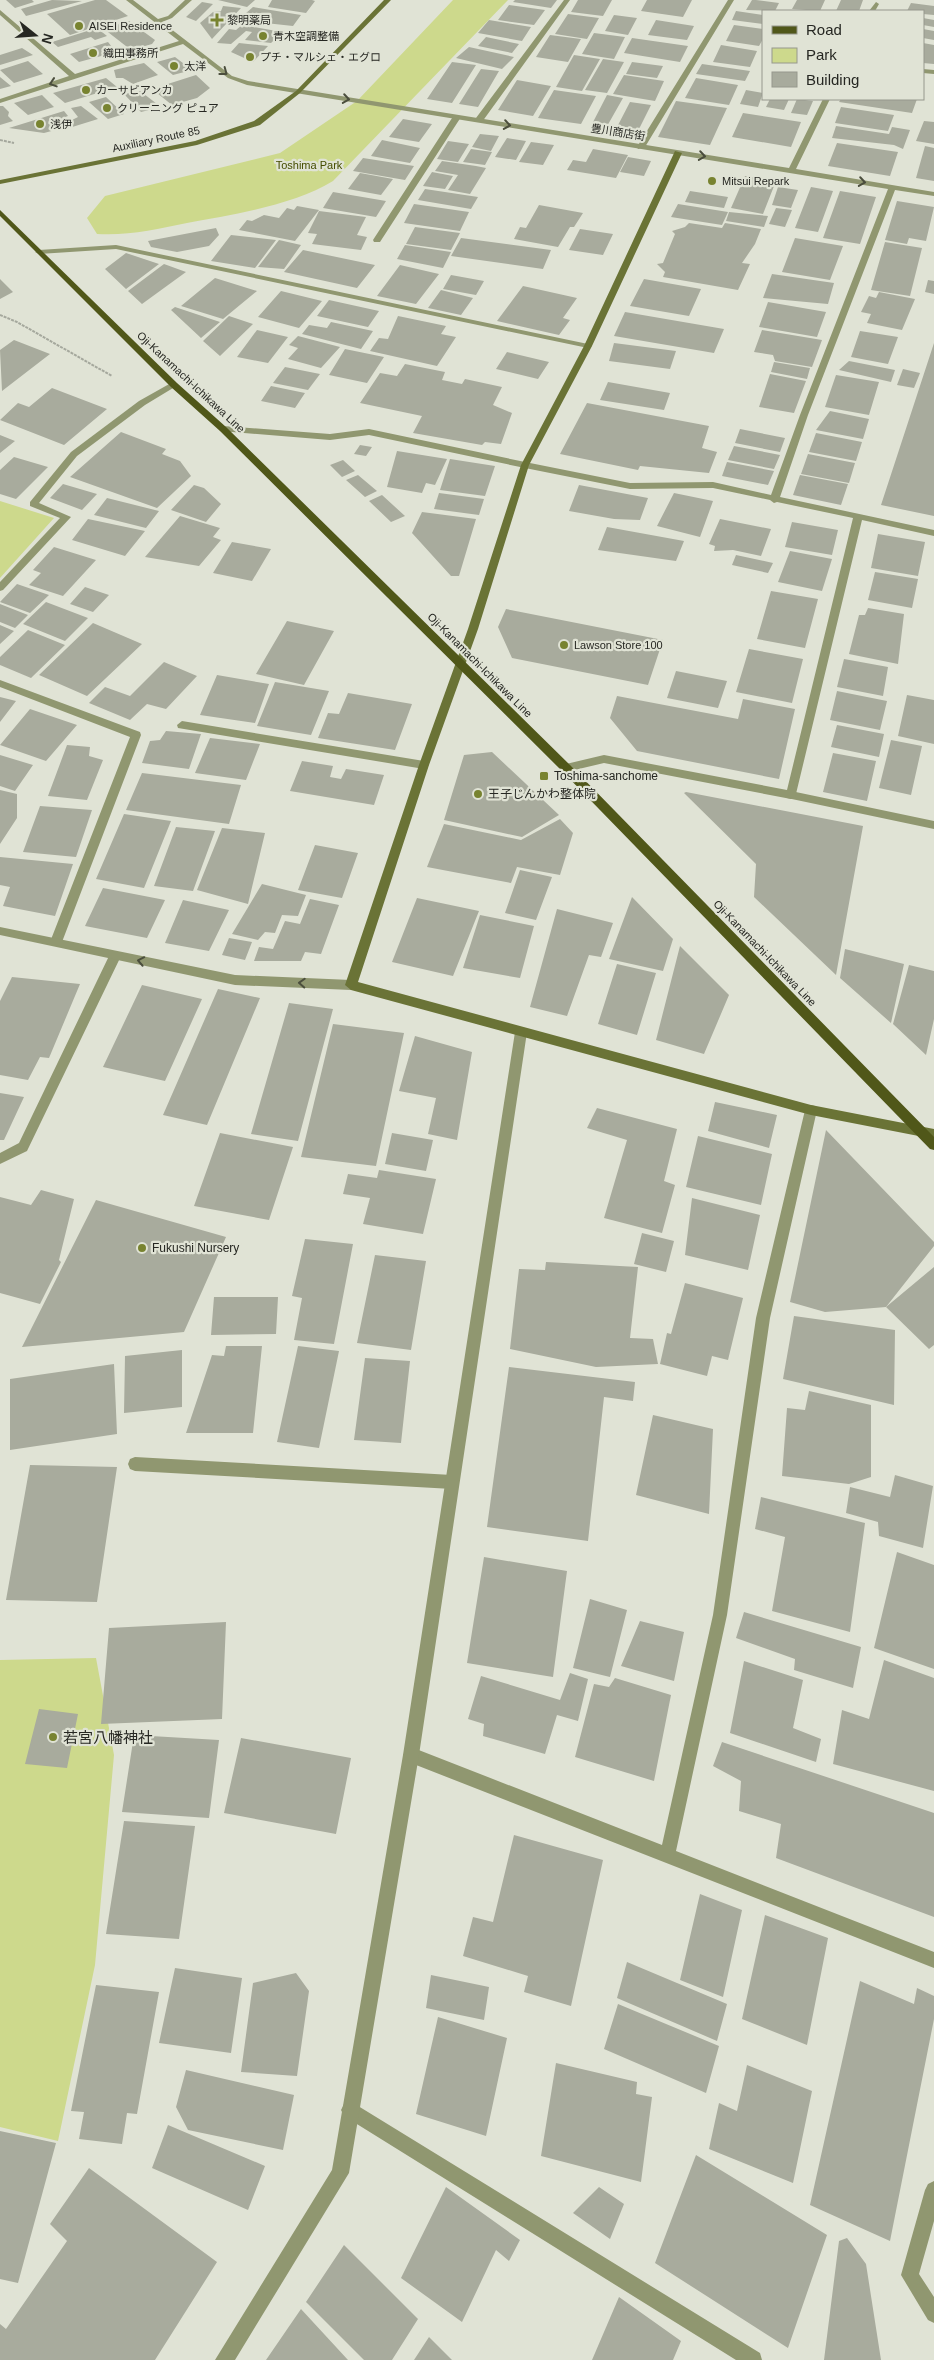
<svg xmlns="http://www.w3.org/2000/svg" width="934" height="2360" font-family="Helvetica,'Noto Sans JP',sans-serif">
	<rect width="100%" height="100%" fill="#e0e3d5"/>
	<path fill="#cdd98c" d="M453 0H508L333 181C294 205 232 215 187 223 157 229 128 236 97 234L87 218 105 196 280 153 357 101Z
		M0 501 54 518 0 578Z
		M96 1658 114 1755 95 1965 58 2141 0 2127V1660Z"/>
	<path fill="#a8ab9d" d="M6 0H32L34 2 15 8Z
		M52 0 82 1 26 16 21 9Z
		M95 0H106L128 16 70 35 47 14Z
		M218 0H255L247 7Z
		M272 0H312L315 1 306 13 268 7Z
		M515 0H557L551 8 513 2Z
		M578 0H612L603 16 571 12Z
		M647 0H692L683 17 641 11Z
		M752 0H756L779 3 775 11 746 10Z
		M797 0H825L820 11 792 9Z
		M841 0H863L859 11H836Z
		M202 2 213 4 196 21 186 17Z
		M911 3 934 6V15L923 14V11H907Z
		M509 5 545 10 534 25 498 20Z
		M223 6 241 8 212 39 200 23 213 12 221 11Z
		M253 7 301 15 293 26 238 20Z
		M736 11 763 15V24L732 20Z
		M568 14 599 18 587 39 555 34Z
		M614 15 637 18 628 35 605 31Z
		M923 18 934 20V27L923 25Z
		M489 20 531 27 522 41 478 33Z
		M656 20 694 26 687 40 648 35Z
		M129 21 155 40 152 44 131 50 104 29Z
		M242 25 282 32 271 43 245 40 252 32 246 31 231 44 217 43 229 29 236 30Z
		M734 25 763 29V39L759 46 726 41Z
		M97 28 107 36 95 40 91 37 58 47 52 42Z
		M923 29 934 31V40L923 38Z
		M594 33 625 37 614 59 582 54Z
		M550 35 581 39 568 62 536 57Z
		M486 37 519 44 512 53 478 46Z
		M632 38 688 46 680 62 624 53Z
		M108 42 116 52 79 62 70 54Z
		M239 43 248 44 268 46 253 62 231 52Z
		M923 43 934 45V64L923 63Z
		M721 45 757 51 750 67 713 62Z
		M469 47 514 57 502 69 456 58Z
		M22 48 33 55 0 65V55Z
		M574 55 600 59 582 91 556 87Z
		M175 57 192 70 173 75 157 62Z
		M603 59 624 62 607 93 585 90Z
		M28 61 43 74 14 83 0 70Z
		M452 62 476 65 452 103 427 99Z
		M632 62 663 66 657 78 626 74Z
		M144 63 158 75 133 84 123 78H116L114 70Z
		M702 64 750 71 745 81 696 74Z
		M481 69 499 71 478 107 459 104Z
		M196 75 210 88 197 98 172 105 152 89Z
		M624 75 664 81 655 101 613 94Z
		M0 77 11 86 0 89Z
		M106 78 117 87 65 103 53 93Z
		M696 78 738 85 729 105 685 98Z
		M517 80 551 86 533 116 498 110Z
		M554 90 596 96 581 124 538 118Z
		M746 90 763 93 758 107 740 104Z
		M140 91 161 107 141 112 124 94Z
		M42 95 54 107 28 115 14 103Z
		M607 95 623 98 606 128 591 126Z
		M106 97 124 114 108 119 89 102Z
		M770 99H789L784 110 766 107Z
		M797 99 813 101 807 115 791 113Z
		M841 99H917L912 113 839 102Z
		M676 101 727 108 710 145 658 137Z
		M630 102 651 105 637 133 616 129Z
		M0 106H3L9 112 8 116 13 121 0 125Z
		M81 106 98 119 69 128 66 123 78 117 71 108Z
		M841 107 894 115 888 131 835 123Z
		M64 111 68 116 57 120 59 129 44 133 9 128Z
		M743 113 801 122 791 147 732 137Z
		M403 119 432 124 419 142 389 137Z
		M924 121 934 122V144L916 141Z
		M836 126 889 134 892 127 910 130 903 149 894 145 832 138Z
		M480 134 499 136 491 151 472 147Z
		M507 138 526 141 516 160 495 157Z
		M382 140 420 148 410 163 371 156Z
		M448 141 469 144 458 162 437 159Z
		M531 142 554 145 543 165 519 162Z
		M837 143 898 152 890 176 828 166Z
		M925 146 934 148V181L916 178Z
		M471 149 492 152 485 165 463 162Z
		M593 149 628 155 616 178 567 170 573 160 586 162Z
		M628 157 651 161 644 176 620 172Z
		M363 158 414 166 405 180 353 171Z
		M442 161 476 166 486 168 470 194 448 190 458 175 435 171Z
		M432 172 453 176 445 189 423 186Z
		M360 173 393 179 381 195 348 189Z
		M745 176 776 181 763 214 731 208Z
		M778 187 798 190 791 208 772 205Z
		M811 187 833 191 818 232 795 228Z
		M425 189 478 197 471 209 418 200Z
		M690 191 728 197 724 208 685 202Z
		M840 191 876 197 860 244 823 238Z
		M333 192 386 201 376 217 323 208Z
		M897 201 934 207 926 241 909 238 907 244 885 240Z
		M414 204 469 212 460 231 404 223Z
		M678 204 728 212 722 225 671 217Z
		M539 205 583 213 574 227H570L558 247 514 239 520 227 526 228Z
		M297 206 319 210 295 241 239 230 247 220 252 221 264 215 279 218 287 208 294 210Z
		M776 208 792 210 785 227 769 224Z
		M319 211 366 217 357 235 367 237 361 250 312 244 317 234 308 233Z
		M729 212 768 216 764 227 726 221Z
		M689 223 722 228 725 223 761 229 755 244 742 263 750 264 738 290 663 277 665 272 657 264 663 263 675 234 672 231 685 227Z
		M415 227 460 233 451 250 406 244Z
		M216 228 219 235 209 246 177 252 151 247 148 241Z
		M580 229 613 234 603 255 569 250Z
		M231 235 276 240 255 268 211 261Z
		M461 238 551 250 543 269 451 256Z
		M795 238 843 246 830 280 782 272Z
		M279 240 301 245 284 269 258 267Z
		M885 242 922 248 910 296 871 290Z
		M405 245 451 252 443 268 397 259Z
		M303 250 375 265 357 288 284 272Z
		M126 253 159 264 126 289 105 269Z
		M164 264 186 272 142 304 128 291Z
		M400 265 439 274 416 304 377 296Z
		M772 274 834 283 828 304 763 298Z
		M451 275 484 281 476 295 443 289Z
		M215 278 257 291 223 319 181 306Z
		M0 279 13 292 0 299Z
		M644 279 701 289 689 316 630 306Z
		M928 280 934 281V294L925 292Z
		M523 286 577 298 563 318 570 320 559 335 497 321Z
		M441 290 473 298 461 315 428 308Z
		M281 291 322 301 299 328 258 317Z
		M879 292 915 299 902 330 867 323 871 314 861 312 869 296 876 298Z
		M329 300 379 311 368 327 317 316Z
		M768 302 826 312 817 337 759 327Z
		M175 307 220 322 201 338 171 310Z
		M625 312 724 329 714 353 614 336Z
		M229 316 253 324 220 356 203 341Z
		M398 316 446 326 441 334 456 337 437 366 370 351 379 338 388 339Z
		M331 322 373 331 361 349 302 334 309 325 327 328Z
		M257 330 288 337 268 363 237 357Z
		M762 330 822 340 812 367 775 361 773 355 754 352Z
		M860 331 898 337 888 364 851 357Z
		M298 336 340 347 321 368 288 359 298 348 289 345Z
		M14 340 50 354 2 391 0 350Z
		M614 343 676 351 670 369 609 361Z
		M934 343V516L881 505Z
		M345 349 384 357 367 383 329 375Z
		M507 352 549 362 538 379 496 369Z
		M849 361 895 370 891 382 839 370Z
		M774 362 810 368 807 379 771 372Z
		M405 364 445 372 442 380 462 384 465 379 502 387 493 405 512 413 501 444 485 442 482 445 413 433 422 416 360 403 380 373 397 376Z
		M285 367 320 374 308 390 273 383Z
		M903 369 920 373 914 388 897 385Z
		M770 374 806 381 794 413 759 407Z
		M836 375 879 382 869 415 825 407Z
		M608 382 670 393 664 410 600 400Z
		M271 386 305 393 295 408 261 401Z
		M52 388 107 409 64 445 0 420 18 403 29 407Z
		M587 403 709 426 702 448 717 452 709 473 640 466 638 470 560 454Z
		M830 411 869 419 863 439 816 430Z
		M740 429 785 438 780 452 735 443Z
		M121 432 166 449 162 454 180 461 191 476 157 508 70 477Z
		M816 433 862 442 856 461 809 452Z
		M0 435 15 441 0 453Z
		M360 445 372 447 366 456 354 454Z
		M734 446 780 455 774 469 728 460Z
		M397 451 447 459 435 485 426 483 422 493 387 487Z
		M808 454 855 463 849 483 801 474Z
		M14 457 48 467 16 499 0 494V470Z
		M450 459 495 466 485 496 440 490Z
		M343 460 355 471 342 477 330 465Z
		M727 462 774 471 768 485 722 476Z
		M358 475 377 491 365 497 346 480Z
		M800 475 848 484 841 505 793 495Z
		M63 484 97 494 82 510 50 498Z
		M194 485 204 488 221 504 206 522 171 510Z
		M579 485 648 498 640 520 614 519 569 511Z
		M439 493 484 499 479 515 434 509Z
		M674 493 713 501 700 537 657 526Z
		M382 495 405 516 391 522 369 501Z
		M107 498 159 511 146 528 94 515Z
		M422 512 476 519 459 576H451L412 533Z
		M180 516 220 528 213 537 221 540 199 566 145 557Z
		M88 519 145 531 125 556 72 540Z
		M720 519 771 529 761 556 733 550 714 551 715 546 709 544Z
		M792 522 838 530 832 555 785 547Z
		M607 527 684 541 676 561 598 550Z
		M878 534 925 542 918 576 871 568Z
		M232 542 271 549 252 581 213 573Z
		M54 547 96 560 63 596 29 585 41 573 33 570Z
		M790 551 832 559 822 591 778 582Z
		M736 555 773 563 768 573 732 565Z
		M875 572 918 579 912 608 868 600Z
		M17 584 49 595 30 613 0 602Z
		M85 587 109 595 93 612 70 604Z
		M771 591 818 599 805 648 757 639Z
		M46 602 88 618 65 641 23 624Z
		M0 604 28 615 15 628 0 622Z
		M868 608 904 614 898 664 849 654 859 615H865Z
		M506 609 663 640 648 685 512 658 498 627Z
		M287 621 334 631 304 685 256 674Z
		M93 623 142 644 87 696 39 675Z
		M0 625 14 631 0 644Z
		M28 630 65 645 31 678 0 665V657Z
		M749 649 803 659 792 703 736 692Z
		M844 659 888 667 883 696 837 687Z
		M164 662 197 676 166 709 147 704 130 720 89 703 105 687 130 696Z
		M676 671 727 681 718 708 667 698Z
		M217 675 269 684 255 723 200 715Z
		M275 682 329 691 311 735 257 726Z
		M837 691 887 701 880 730 830 720Z
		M348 693 412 704 395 750 318 738 328 713 339 714Z
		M907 695 934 700V744L898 736Z
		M617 696 738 719 743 699 795 709 779 779 637 751 610 718Z
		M0 697 16 701 0 722Z
		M30 709 77 725 46 761 0 745Z
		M837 725 884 734 879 757 831 747Z
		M166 731 201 734 189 769 142 763 150 741 160 740Z
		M210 738 260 744 246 780 195 773Z
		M891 740 922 746 911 795 879 788Z
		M67 745 90 747 89 756 103 760 87 800 48 796Z
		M492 752 559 815 522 837 444 820 464 755Z
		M833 753 876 761 867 801 823 792Z
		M0 755 33 765 15 791 0 786Z
		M302 761 333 766 330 777 341 779 346 769 384 775 374 805 290 791Z
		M142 773 241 785 229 824 126 810Z
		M0 790 17 794V818L0 844Z
		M686 792 863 826 836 975 754 897 756 864 684 793Z
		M40 806 92 810 76 857 23 852Z
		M124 814 171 821 144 888 96 879Z
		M560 819 573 833 560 875 517 867 511 883 427 867 444 824 521 840Z
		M176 827 215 831 193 891 154 886Z
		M222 828 265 833 248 904 197 890Z
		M315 845 358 853 342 898 298 890Z
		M0 857 73 864 55 916 3 906 10 887 0 885Z
		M520 870 552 877 536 920 505 913Z
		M262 884 306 895 298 916 282 915 275 933 265 932 258 940 232 934Z
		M103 888 165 900 147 938 85 926Z
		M632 897 673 939 663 971 609 959Z
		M417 898 479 911 453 976 392 962Z
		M310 899 339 905 321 954 305 952 301 961H254L259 947 273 949 285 921 300 924Z
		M183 900 229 910 209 951 165 943Z
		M557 909 613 923 601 957 589 955 567 1016 530 1007Z
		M480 915 534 926 520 978 463 968Z
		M229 938 252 942 245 960 222 955Z
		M680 946 729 995 704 1054 656 1040Z
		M845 949 904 964 891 1023 840 978Z
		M617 964 656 973 637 1035 598 1024Z
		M909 965 934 971V1019L926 1055 893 1024Z
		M12 977 80 984 49 1058 40 1057 28 1080 0 1075V1001Z
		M142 985 202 999 165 1081 103 1067Z
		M218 989 260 998 207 1125 163 1115Z
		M289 1003 333 1009 298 1141 251 1134Z
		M333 1024 404 1033 376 1166 301 1157Z
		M415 1036 472 1052 457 1140 428 1134 436 1098 399 1091Z
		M0 1093 24 1097 4 1140H0Z
		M715 1102 777 1115 769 1148 708 1131Z
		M597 1108 677 1129 664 1181 675 1185 662 1233 604 1218 627 1140 587 1128Z
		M826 1130 934 1242V1246L886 1307 934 1267V1345L929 1349 886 1307 825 1312 790 1302Z
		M220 1133 293 1147 269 1220 194 1206Z
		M392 1133 433 1140 426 1171 385 1164Z
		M698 1136 772 1154 761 1205 686 1187Z
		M379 1170 436 1179 423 1234 363 1224 370 1198 343 1194 348 1174 377 1178Z
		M41 1190 74 1199 59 1260 61 1262 40 1304 0 1293V1197L31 1205Z
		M692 1198 760 1215 748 1270 685 1255Z
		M96 1200 226 1237 184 1332 22 1347Z
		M642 1233 674 1241 666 1272 634 1264Z
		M305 1239 353 1244 334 1344 294 1340 302 1298 292 1296Z
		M375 1255 426 1261 411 1350 357 1343Z
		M546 1262 638 1267 630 1338 653 1339 658 1364 596 1367 510 1349 519 1269 545 1270Z
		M685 1283 743 1298 728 1360 712 1356 707 1376 660 1364 667 1333 671 1334Z
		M214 1297H278L276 1334 211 1335Z
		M794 1316 895 1330 894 1405 783 1379Z
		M226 1346H262L253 1433H186L212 1355 224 1356Z
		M298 1346 339 1351 319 1448 277 1442Z
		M182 1350V1407L124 1413 125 1356Z
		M365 1358 410 1361 401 1443 354 1440Z
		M114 1364 117 1434 10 1450V1379Z
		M509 1367 635 1382 633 1401 604 1397 588 1541 487 1527Z
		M809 1391 871 1405V1477L849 1484 782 1476 787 1408 805 1410Z
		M653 1415 713 1429 709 1514 636 1495Z
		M30 1465 117 1467 97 1602 6 1600Z
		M895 1475 933 1486 923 1548 879 1536 878 1522 846 1513 850 1487 890 1497Z
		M761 1497 865 1523 850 1632 772 1611 785 1537 755 1529Z
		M897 1552 934 1565V1669L874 1648Z
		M484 1557 567 1571 553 1677 467 1663Z
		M590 1599 627 1610 610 1677 573 1668Z
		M744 1612 861 1647 853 1688 794 1670 795 1659 736 1638Z
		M640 1621 684 1632 674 1681 621 1666Z
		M226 1622 222 1719 101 1724 109 1628Z
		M884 1660 934 1678V1791L833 1764 842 1710 869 1719Z
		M744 1661 803 1680 793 1728 821 1739 816 1762 730 1733Z
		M570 1673 588 1679 578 1721 557 1715 545 1754 483 1736 484 1724 468 1719 481 1676 560 1700Z
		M615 1678 671 1695 654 1781 575 1757 594 1684 609 1687Z
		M39 1709 78 1714 67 1768 25 1764Z
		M134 1735 219 1740 209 1818 122 1812Z
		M241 1738 351 1758 336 1834 224 1813Z
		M722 1742 934 1813V1917L776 1858 781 1824 739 1811 741 1781 713 1766Z
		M124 1821 195 1826 179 1939 106 1934Z
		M514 1835 603 1860 571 2006 524 1992 528 1976 463 1956 473 1917 493 1922Z
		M700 1894 742 1910 723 1997 680 1980Z
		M765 1915 828 1938 807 2045 742 2019Z
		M627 1962 727 2004 717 2041 617 1998Z
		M175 1968 242 1978 231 2053 159 2043Z
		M296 1973 309 1991 297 2076 241 2072 253 1983Z
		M431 1975 489 1987 484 2020 426 2008Z
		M860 1981 914 2004 917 1988 934 1996V2019L890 2241 810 2205Z
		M96 1985 159 1992 137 2114 127 2113 122 2144 79 2139 84 2112 71 2111Z
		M618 2004 719 2046 706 2093 604 2049Z
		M438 2017 507 2038 486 2136 416 2114Z
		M556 2063 637 2082 636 2094 652 2097 641 2182 541 2156Z
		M747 2065 812 2091 793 2183 709 2149 719 2103 737 2111Z
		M186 2070 294 2095 283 2150 188 2130 176 2107Z
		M168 2125 265 2166 248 2210 152 2168Z
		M0 2131 56 2143 18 2283 0 2279Z
		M696 2155 827 2235 788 2348 655 2263Z
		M89 2168 217 2262 155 2360H0V2324L6 2329 67 2241 50 2224Z
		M446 2187 520 2240 509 2261 496 2250 462 2322 401 2278Z
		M599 2187 624 2204 610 2239 573 2213Z
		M847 2238 866 2264 881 2360H824L839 2241Z
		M344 2245 418 2319 392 2360H364L306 2302Z
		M619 2297 681 2341 673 2360H592Z
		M301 2309 348 2360H266Z
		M429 2337 452 2360H414Z"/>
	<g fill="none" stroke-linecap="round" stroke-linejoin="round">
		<path stroke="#a5a89d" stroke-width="2" stroke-dasharray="3 1" stroke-linecap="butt" d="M0 140 14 143
			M0 315 17 322 112 376"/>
		<path fill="#909770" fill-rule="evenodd" d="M564 0H570L482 122H476V118Z
			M728 0H734L645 147 638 149 637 147Z
			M923 69 934 70V74L923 73Z
			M454 115 461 117 380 242H374L373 240Z
			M116 245 588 344 592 346 588 348 116 249 39 254 35 252 39 250Z
			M171 383 178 385 145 405 77 456 39 503 71 517 3 590 0 591V582L60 518 30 506V502L71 452 139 401Z
			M223 426 330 434 369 429 525 462 529 465 525 468 369 435 330 440 220 431V427Z
			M0 680 140 732 141 735 62 942 56 946 50 942 130 737 0 687Z
			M182 721 424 761 429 765 424 769 178 728 177 725Z
			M791 791 934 821V829L787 798V792Z
			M115 952 121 956 27 1151 0 1164V1153L19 1143 109 956Z
			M811 1105 815 1106 817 1110 770 1318 727 1615 676 1851 934 1952V1968L411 1763 406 1760 403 1755 406 1750 411 1747 662 1845 713 1615 756 1318 805 1110 807 1106Z
			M135 1457 452 1475 457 1477 459 1482 457 1487 452 1489 135 1471 130 1469 128 1464 130 1459Z
			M350 2101 760 2353 762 2360H736L344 2116 341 2110 344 2104Z
			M934 2181V2221L919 2274 934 2297V2323L928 2320 901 2275 925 2190 928 2184Z"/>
		<path fill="#909770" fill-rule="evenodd" d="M126 0H133L158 19 168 16 185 0H192L172 18 162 22 232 76 248 81 789 168 823 99H830L796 169 934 192V196L895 190 808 415 780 497 934 530V536L862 520 795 798 791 799 604 763 566 772 561 768 566 764 604 755 787 790 853 518 777 502 774 503 770 500 713 488 630 489 525 468 521 465 525 462 630 483 713 482 771 495 800 415 888 189 247 85 228 78 183 44 0 103V99L69 76 0 15V10L75 74 179 41Z
			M876 2 879 4 875 11H869Z
			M0 927 235 975 351 980 357 985 351 990 235 985 0 935Z
			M521 1027 527 1032 419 1755 349 2173 235 2360H215L332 2170 403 1755 515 1032Z"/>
		<path fill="#6a7336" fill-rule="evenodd" d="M384 0H391L300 93 260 125 197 145 0 184V180L195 141 254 121 296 91Z
			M675 151 682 153 592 346 529 465 478 629 429 765 358 982 811 1105 934 1129V1139L811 1115 351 990 345 985 419 765 468 629 521 465 584 346Z"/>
		<path fill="#505719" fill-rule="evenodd" d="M0 210 177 383 226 427 570 765 934 1137V1150L930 1149 562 771 220 431 171 387 0 216Z"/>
	</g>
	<defs><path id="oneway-chevron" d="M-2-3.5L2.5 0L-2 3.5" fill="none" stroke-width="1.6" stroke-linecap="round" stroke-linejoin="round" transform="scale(1.25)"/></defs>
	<g stroke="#4b4e3d">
		<use href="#oneway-chevron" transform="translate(224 72) rotate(37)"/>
		<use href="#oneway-chevron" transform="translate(53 83) rotate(162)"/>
		<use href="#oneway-chevron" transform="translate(346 99) rotate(9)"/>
		<use href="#oneway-chevron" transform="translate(507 125) rotate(9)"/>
		<use href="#oneway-chevron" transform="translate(702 156) rotate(9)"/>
		<use href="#oneway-chevron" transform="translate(862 182) rotate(9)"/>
		<use href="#oneway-chevron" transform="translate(141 961) rotate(-169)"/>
		<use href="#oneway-chevron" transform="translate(302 983) rotate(-177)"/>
	</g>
	<g fill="#788330" stroke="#e0e3d5" stroke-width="2">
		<path d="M214.5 12.5h5v5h5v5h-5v5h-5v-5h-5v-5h5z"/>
		<circle cx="79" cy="26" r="5"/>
		<circle cx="263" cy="36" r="5"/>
		<circle cx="93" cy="53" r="5"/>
		<circle cx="250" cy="57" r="5"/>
		<circle cx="174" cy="66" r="5"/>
		<circle cx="86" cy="90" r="5"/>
		<circle cx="107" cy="108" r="5"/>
		<circle cx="40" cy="124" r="5"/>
		<circle cx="712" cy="181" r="5"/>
		<circle cx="564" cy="645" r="5"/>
		<rect x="539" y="771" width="10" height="10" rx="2.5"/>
		<circle cx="478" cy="794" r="5"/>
		<circle cx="142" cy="1248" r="5"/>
		<circle cx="53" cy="1737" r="5"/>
	</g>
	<g text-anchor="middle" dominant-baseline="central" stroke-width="4.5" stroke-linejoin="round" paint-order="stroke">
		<g font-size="11" fill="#262722" stroke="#e0e3d5" text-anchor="start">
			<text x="227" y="20">黎明薬局</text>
			<text x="89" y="26">AISEI Residence</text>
			<text x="273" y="36">青木空調整備</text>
			<text x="103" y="53">織田事務所</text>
			<text x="260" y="57">プチ・マルシェ・エグロ</text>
			<text x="184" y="66">太洋</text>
			<text x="96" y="90">カーサビアンカ</text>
			<text x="117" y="108">クリーニング ピュア</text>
			<text x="50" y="124">浅伊</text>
			<text x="722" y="181">Mitsui Repark</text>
			<text x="574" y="645">Lawson Store 100</text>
		</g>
		<g font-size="11" fill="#262722" stroke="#e0e3d5">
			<text transform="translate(618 132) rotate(9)">豊川商店街</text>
			<text transform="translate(156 139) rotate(-12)">Auxiliary Route 85</text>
			<text transform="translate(191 382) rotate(43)">Oji-Kanamachi-Ichikawa Line</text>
			<text transform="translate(480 665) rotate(45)">Oji-Kanamachi-Ichikawa Line</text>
			<text transform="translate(765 953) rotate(46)">Oji-Kanamachi-Ichikawa Line</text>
		</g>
		<g font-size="11" fill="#454d00" stroke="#e0e3d5">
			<text x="309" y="165">Toshima Park</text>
		</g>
		<g font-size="12" fill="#262722" stroke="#e0e3d5" text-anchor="start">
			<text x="554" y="776">Toshima-sanchome</text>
			<text x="488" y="794">王子じんかわ整体院</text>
			<text x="152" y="1248">Fukushi Nursery</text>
		</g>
		<g font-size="15" fill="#262722" stroke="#e0e3d5" text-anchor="start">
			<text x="63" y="1737">若宮八幡神社</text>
		</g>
	</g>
	<rect x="762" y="10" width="162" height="90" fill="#e0e3d5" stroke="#96988d"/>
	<rect x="772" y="26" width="25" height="8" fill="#505719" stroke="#96988d"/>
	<text x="806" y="35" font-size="15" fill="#262722">Road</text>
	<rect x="772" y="48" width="25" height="15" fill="#cdd98c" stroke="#96988d"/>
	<text x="806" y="60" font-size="15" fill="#262722">Park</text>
	<rect x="772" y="72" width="25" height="15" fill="#a8ab9d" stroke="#96988d"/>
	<text x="806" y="85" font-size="15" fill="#262722">Building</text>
	<g transform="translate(35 35) rotate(107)" stroke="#e0e3d5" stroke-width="4" paint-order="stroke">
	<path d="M0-4L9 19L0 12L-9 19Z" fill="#262722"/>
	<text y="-8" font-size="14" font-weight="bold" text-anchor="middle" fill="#262722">N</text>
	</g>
</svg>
